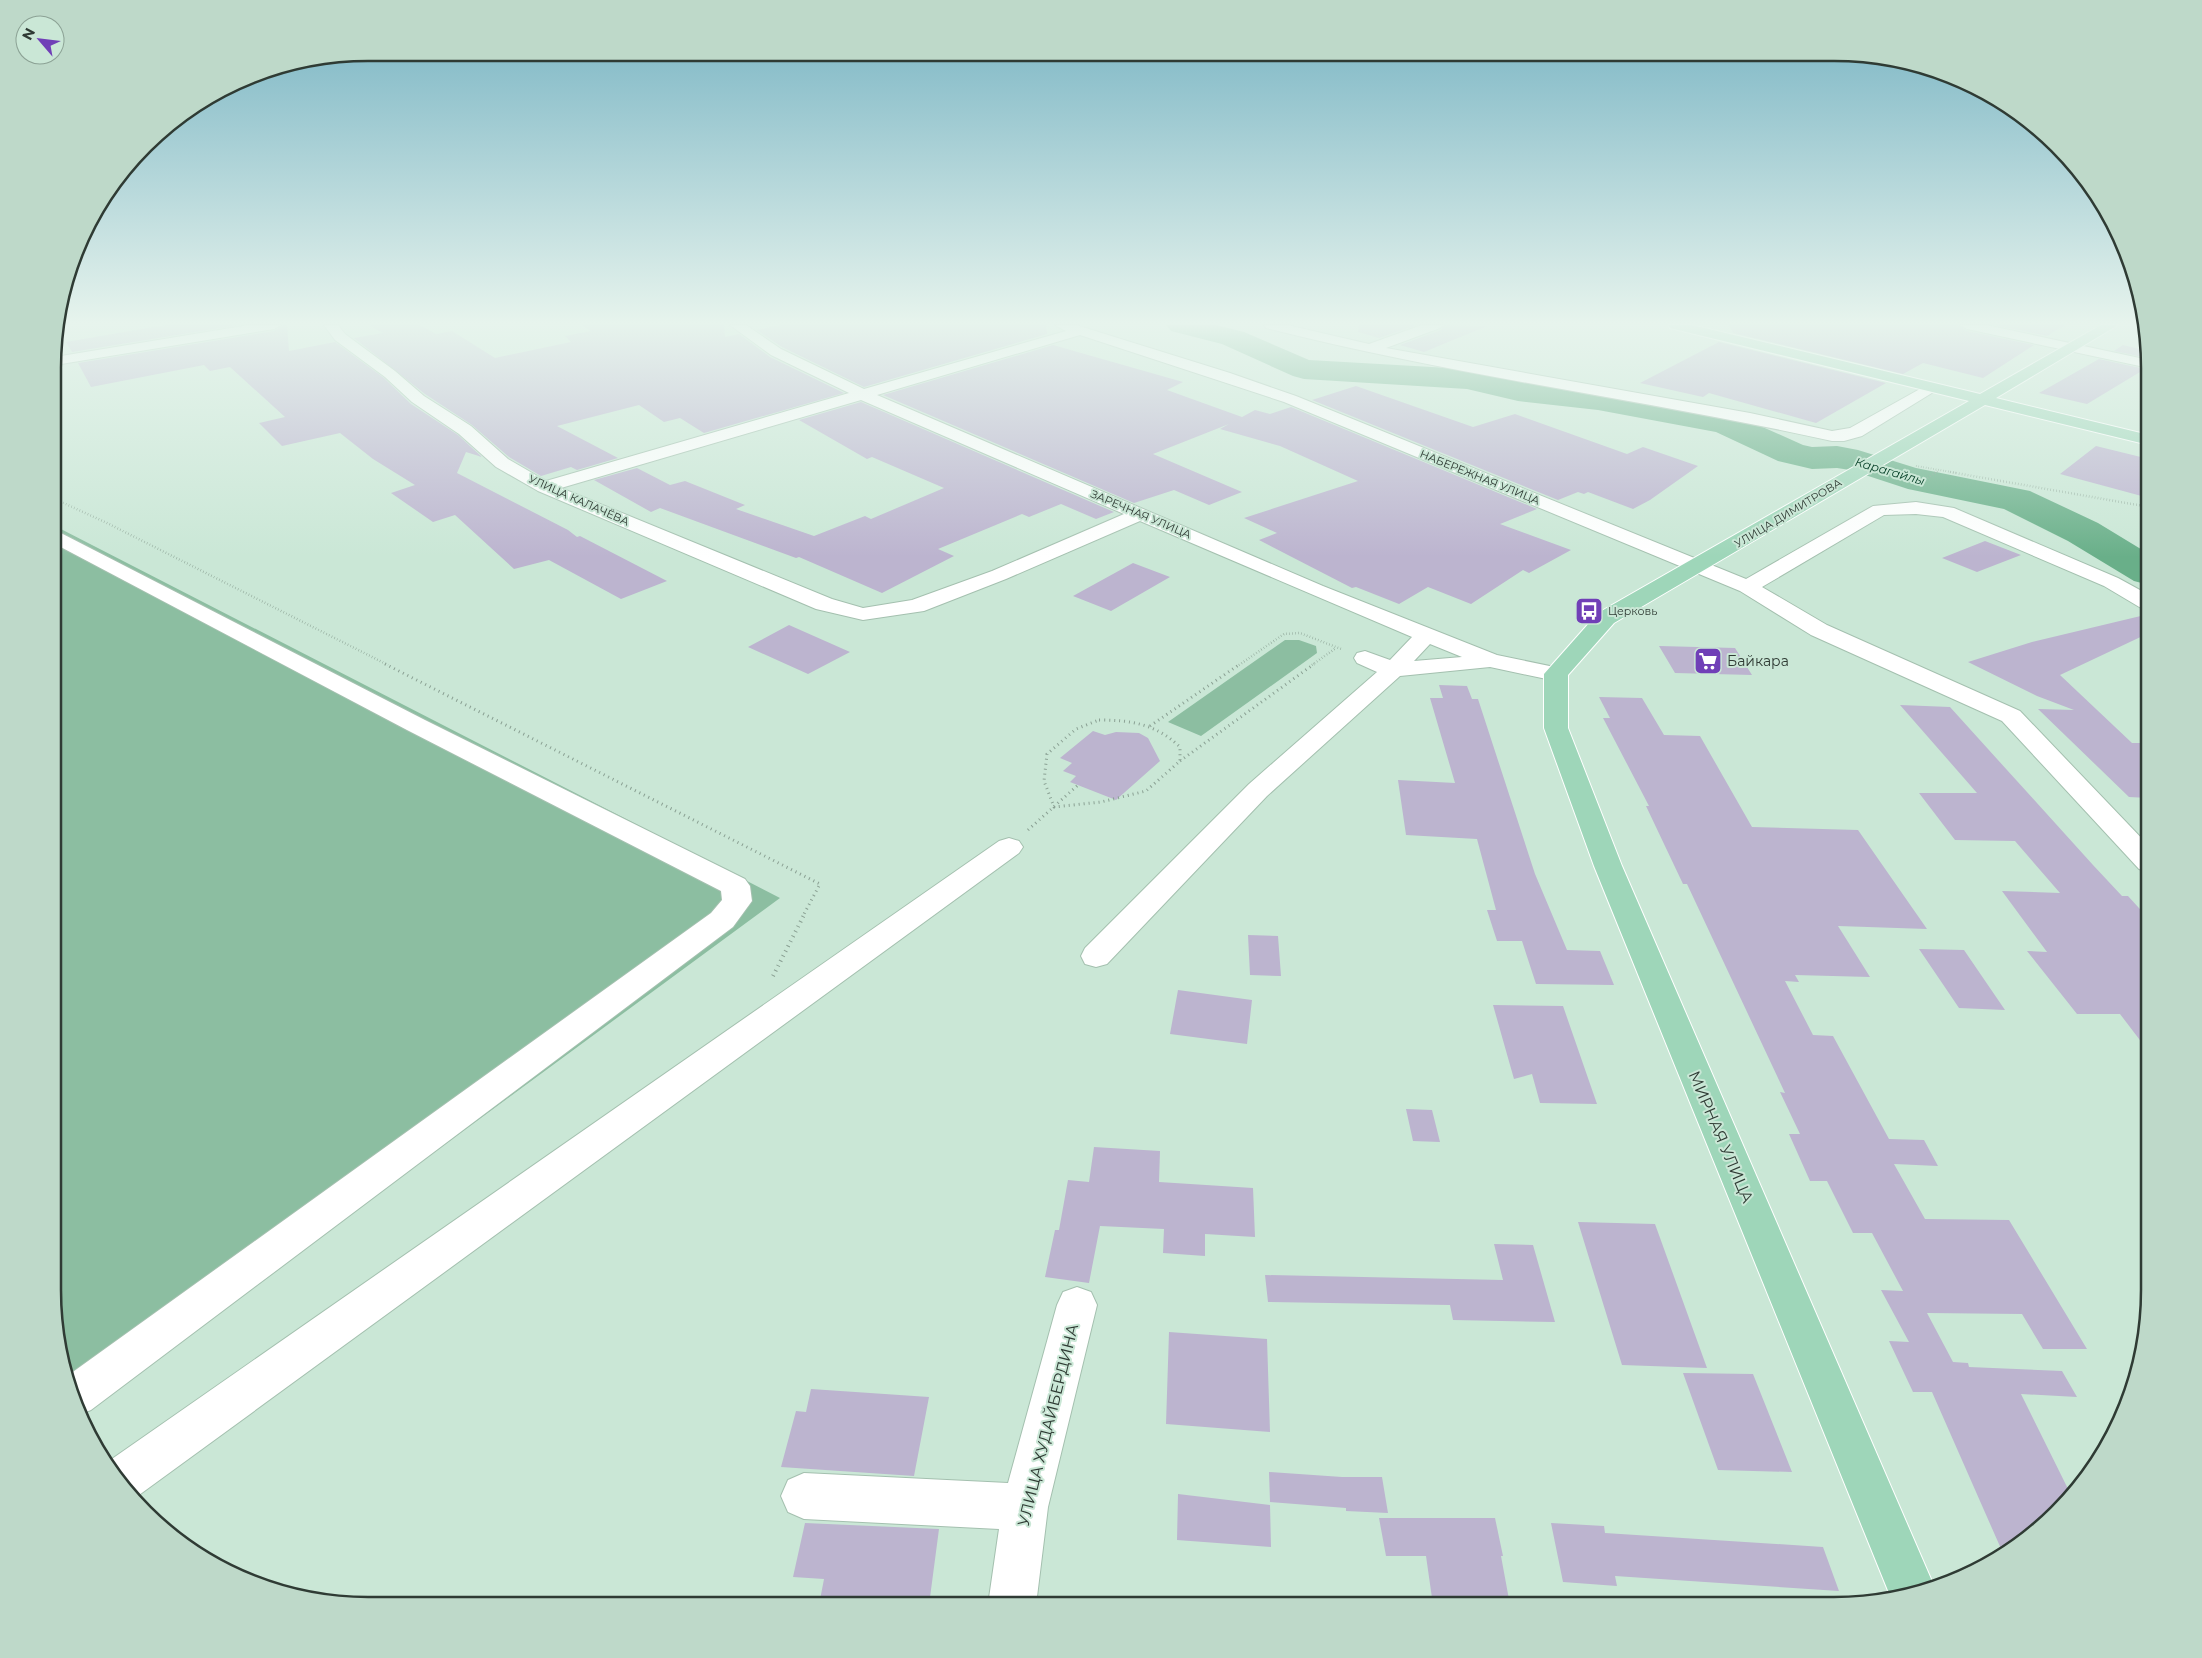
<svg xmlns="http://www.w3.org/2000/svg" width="2202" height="1658" font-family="Montserrat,sans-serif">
	<rect width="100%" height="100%" fill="#cae7d6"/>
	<path fill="#8cbea1" d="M55 526 780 898 81 1412 53 1311Z
		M1285 640H1299L1316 646 1317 653 1201 736 1168 722Z"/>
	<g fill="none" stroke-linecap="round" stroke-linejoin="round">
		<path fill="#69af89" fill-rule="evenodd" d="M1166 325H1216L1244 332 1309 360 1467 369 1518 381 1598 390 1726 413 1738 416 1803 445 1812 447 1837 446 1858 450 1916 468 2030 491 2098 523 2149 554V585L2134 581 2068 541 2004 509 1908 489 1850 470 1837 468 1812 469 1778 461 1716 432 1598 410 1518 401 1467 389 1304 379 1293 376 1222 344 1171 331Z"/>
	</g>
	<path fill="#bcb4cf" d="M165 325H238L72 352 66 342Z
		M283 325H287L289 351 335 342 384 378 411 404 458 435 482 457 466 452 457 473 568 530 577 537 580 536 667 581 621 599 549 560 514 569 455 515 433 522 391 493 415 485 373 459 340 433 282 446 259 423 285 417 230 367 210 371 204 365 91 387 78 363 274 331Z
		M369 325H420L436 334 452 331 495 358 571 342 565 336 591 331 582 325H724L725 337 739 334 770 357 844 393 704 433 680 418 664 422 639 405 557 426 618 458 577 470 571 467 541 476 509 457 472 425 425 394 354 338 383 333Z
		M781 325H1046L1047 334 864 387 782 347 757 330Z
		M1359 325H1417L1379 338 1358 332Z
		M1444 325 1487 326 1424 352 1400 345 1441 330Z
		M1729 325H1958L1967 331 2034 345 1983 378 1923 363 1903 374 1733 333Z
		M1995 325H2065L2047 336Z
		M1719 342 1886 383 1816 423 1709 393 1703 397 1640 383Z
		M1053 345 1183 382 1167 390 1242 417 1255 410 1270 414 1291 407 1537 509 1500 524 1571 550 1529 573 1523 570 1471 604 1428 587 1399 604 1356 587 1352 588 1259 540 1277 533 1244 518 1358 481 1280 446 1220 429 1229 424 1153 454 1242 492 1209 505 1174 490 1134 503 883 395Z
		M2123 345 2148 351V358L2114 351Z
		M2099 359 2145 369 2087 404 2039 393Z
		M1356 386 1473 427 1515 414 1627 454 1643 447 1698 466 1650 500 1633 509 1588 492 1584 494 1578 492 1558 500 1312 400Z
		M861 402 1114 512 1096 519 1061 504 1029 517 1022 514 938 549 954 556 882 593 799 557 796 558 660 508 651 512 594 480 637 468 670 485 685 481 745 505 736 509 814 536 865 516 871 519 944 488 872 457 867 459 799 420Z
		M2096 446 2149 459V498L2060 474Z
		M1985 541 2021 555 1977 572 1942 558Z
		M1133 563 1170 577 1111 611 1073 596Z
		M2149 614V633L2060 675 2132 743H2149V798L2129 797 2038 709 2074 710 2037 696 1968 662 2032 642Z
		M789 625 850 652 808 674 748 647Z
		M1659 646 1735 648 1752 675 1675 673Z
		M1439 685 1467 686 1472 699H1478L1535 874 1567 950 1600 951 1614 985 1536 984 1522 941H1497L1487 910H1496L1477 839 1406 835 1398 780 1455 783 1430 698H1443Z
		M1599 697 1642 698 1664 735 1700 736 1752 827 1858 830 1927 929 1838 926 1870 977 1795 975 1799 982 1785 981 1813 1035 1833 1036 1889 1139 1924 1140 1938 1166 1894 1164 1925 1219 2009 1220 2087 1349H2043L2022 1314 1927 1313 1953 1362 1968 1363 1969 1367 2062 1371 2077 1397 2021 1394 2072 1497 2002 1551 1932 1392H1913L1889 1341 1909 1342 1881 1290 1903 1291 1872 1233H1853L1827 1181H1810L1789 1134H1800L1780 1092 1785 1093 1687 884H1683L1646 806H1649L1603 718H1610Z
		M1900 705 1950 707 2093 865 2122 896H2128L2149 919V1052L2120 1014H2077L2027 951 2047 952 2002 891 2060 893 2015 841 1955 840 1919 793H1977Z
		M1093 731 1105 735 1116 732 1139 733 1148 738 1160 761 1116 800 1070 782 1076 776 1063 771 1072 763 1060 758Z
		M1248 935 1278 936 1281 976 1250 975Z
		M1919 949 1964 950 2005 1010 1959 1008Z
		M1178 990 1252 1000 1247 1044 1170 1034Z
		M1493 1005 1563 1006 1597 1104 1540 1103 1532 1074 1514 1079Z
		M1406 1109 1432 1110 1440 1142 1413 1141Z
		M1094 1147 1160 1151 1159 1182 1253 1188 1255 1237 1205 1234V1256L1163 1253 1164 1229 1100 1226 1089 1283 1045 1277 1055 1230H1059L1068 1180 1089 1182Z
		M1578 1222 1655 1224 1707 1368 1622 1365Z
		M1494 1244 1533 1245 1555 1322 1453 1320 1450 1305 1268 1302 1265 1275 1503 1280Z
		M1169 1332 1267 1339 1270 1432 1166 1424Z
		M1683 1373 1753 1374 1792 1472 1718 1470Z
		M811 1389 929 1397 914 1476 781 1467 796 1411 806 1412Z
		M1269 1472 1342 1477H1382L1388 1513 1346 1511V1508L1270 1502Z
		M1178 1494 1270 1505 1271 1547 1177 1540Z
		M1379 1518H1495L1503 1556H1501L1510 1605H1433L1426 1556H1386Z
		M805 1523 939 1529 929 1605H819L824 1579 793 1577Z
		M1551 1523 1604 1526 1605 1533 1823 1547 1839 1591 1615 1576 1617 1586 1563 1582Z"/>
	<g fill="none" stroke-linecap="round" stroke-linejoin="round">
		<defs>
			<path id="minor" d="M249 325H281L274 329 55 365V357Z
				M324 325H338L345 334 395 371 424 396 471 426 508 459 546 481 849 393 771 355 730 325H746L781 349 864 389 1066 331 1055 325H1076L1230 373 1296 396 1746 579 1873 506 1916 502 1954 508 2118 578 2149 595V609L2141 608 2104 586 1943 517 1916 514 1884 515 1762 587 1827 625 2020 711 2149 846V872L2139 869 2002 721 1811 635 1740 591 1284 402 1080 335 877 395 1323 586 1497 655 1564 669 1568 674 1564 679 1556 681 1490 667 1400 676 1267 796 1107 964 1096 967 1085 964 1081 956 1085 948 1249 784 1377 672 1357 663 1354 658 1357 653 1365 651 1390 660 1412 637 1140 521 1006 579 924 611 863 620 816 609 538 491 496 467 459 434 412 402 385 377 335 340ZM861 400 1124 514 992 571 912 600 863 608 832 599 561 488ZM1430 644 1462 657 1414 661Z
				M1264 325H1287L1369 344 1422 325H1442L1440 328 1386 348 1750 413 1832 431 1850 428 1927 385H1937L1940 388 1862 436 1844 441H1832C1644 399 1453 376 1266 328Z
				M1960 325H1986L2149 360V368L1967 329Z
				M55 530 425 720 745 879 750 886 752 901 733 927 91 1410 81 1414 70 1374 711 913 722 900 721 891 407 730 55 544Z
				M1009 838 1019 841 1023 847 1019 853 139 1495 136 1496 109 1461 999 841Z
				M1077 1287 1091 1292 1097 1305 1048 1507 1036 1605H988L999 1529 804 1519 788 1512 781 1496 788 1480 804 1473 1008 1483 1057 1305 1063 1292Z"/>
			<path id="major" d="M1668 325H1692L1980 394 2101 325H2118L1996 398 2149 435V445L1985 405 1614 623 1568 675V728L1622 866 1934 1586 1896 1599 1892 1600 1889 1593 1594 866 1544 728V674L1598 613 1969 401 1670 328Z"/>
		</defs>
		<use href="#minor" stroke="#a4c0af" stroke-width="2"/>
		<use href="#major" stroke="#fff" stroke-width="2"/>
		<path stroke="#8aa093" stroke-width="2" stroke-dasharray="0.5 2" stroke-linecap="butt" d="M1916 466 1957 473
			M1935 473 1938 471"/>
		<path stroke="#8aa093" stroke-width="2.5" stroke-dasharray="0.5 2.5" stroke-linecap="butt" d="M1950 472 2149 507
			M1918 485 1936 472
			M55 499 107 523 388 665
			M1239 665 1284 634 1300 633 1341 649
			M1312 665 1336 648"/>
		<path stroke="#8aa093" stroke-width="3" stroke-dasharray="1 4" stroke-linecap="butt" d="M385 664 820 884 804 914
			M1099 720C1131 720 1156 724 1180 747V761L1146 791 1101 802 1054 807 1044 781 1047 754 1076 729Z
			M1150 726 1240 664
			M1180 761 1314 664
			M1028 830 1078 785"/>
		<path stroke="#8aa093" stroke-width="4" stroke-dasharray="1 4.5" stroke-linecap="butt" d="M773 976 805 913"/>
		<use href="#minor" fill="#fff" fill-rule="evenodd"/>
		<use href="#major" fill="#9ed6b9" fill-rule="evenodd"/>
	</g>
	<linearGradient id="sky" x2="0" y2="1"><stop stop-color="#75b2c2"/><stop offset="0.58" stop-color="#e7f4ed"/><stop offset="1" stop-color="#e7f4ed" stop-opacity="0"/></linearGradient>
	<rect width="2202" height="557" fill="url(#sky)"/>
	<defs>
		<symbol id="bus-square" viewBox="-11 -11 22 22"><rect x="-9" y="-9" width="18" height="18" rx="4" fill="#703fb7" stroke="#cae7d6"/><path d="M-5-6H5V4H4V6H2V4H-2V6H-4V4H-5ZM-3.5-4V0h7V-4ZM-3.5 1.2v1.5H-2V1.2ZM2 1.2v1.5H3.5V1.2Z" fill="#fff"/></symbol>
		<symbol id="supermarket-square" viewBox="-11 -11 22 22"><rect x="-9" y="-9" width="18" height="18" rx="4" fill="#703fb7" stroke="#cae7d6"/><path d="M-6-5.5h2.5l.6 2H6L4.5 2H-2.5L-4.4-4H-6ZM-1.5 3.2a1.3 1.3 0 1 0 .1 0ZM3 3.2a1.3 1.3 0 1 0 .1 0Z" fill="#fff"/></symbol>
	</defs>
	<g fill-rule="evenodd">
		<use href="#bus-square" x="1573" y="595" width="32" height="32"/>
		<use href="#supermarket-square" x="1692" y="645" width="32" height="32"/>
	</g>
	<g text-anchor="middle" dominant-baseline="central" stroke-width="4" stroke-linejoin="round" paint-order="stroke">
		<g font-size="11" fill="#2f3b34" stroke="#cae7d6">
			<text transform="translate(1480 477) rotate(22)">НАБЕРЕЖНАЯ УЛИЦА</text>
			<text transform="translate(579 500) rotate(24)">УЛИЦА КАЛАЧЁВА</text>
			<text transform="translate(1788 513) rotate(-31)">УЛИЦА ДИМИТРОВА</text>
			<text transform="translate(1141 514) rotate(23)">ЗАРЕЧНАЯ УЛИЦА</text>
		</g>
		<g font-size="11" fill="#2f3b34" stroke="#cae7d6" text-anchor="start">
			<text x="1608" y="611">Церковь</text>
		</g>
		<g font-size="12" font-style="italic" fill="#033e25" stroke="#cae7d6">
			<text transform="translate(1890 471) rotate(16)">Карагайлы</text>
		</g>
		<g font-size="14" fill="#2f3b34" stroke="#cae7d6" text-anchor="start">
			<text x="1727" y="661">Байкара</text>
		</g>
		<g font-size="16" fill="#2f3b34" stroke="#cae7d6">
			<text transform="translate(1721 1137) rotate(67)">МИРНАЯ УЛИЦА</text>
			<text transform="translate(1048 1425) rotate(-76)">УЛИЦА ХУДАЙБЕРДИНА</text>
		</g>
	</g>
	<path d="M0 0H2202V1658H0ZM368 61H1834A307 307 0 0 1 2141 368V1290A307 307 0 0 1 1834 1597H368A307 307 0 0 1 61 1290V368A307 307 0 0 1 368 61Z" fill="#bed9c9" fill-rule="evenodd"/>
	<path fill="none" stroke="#2f3b34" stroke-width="2.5" d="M368 61H1834A307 307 0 0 1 2141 368V1290A307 307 0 0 1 1834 1597H368A307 307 0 0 1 61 1290V368A307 307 0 0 1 368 61Z"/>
	<g transform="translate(40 40) rotate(298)"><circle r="24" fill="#cae7d6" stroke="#8ca295"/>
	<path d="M0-4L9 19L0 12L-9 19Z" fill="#703fb7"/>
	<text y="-8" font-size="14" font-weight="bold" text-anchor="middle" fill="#2f3b34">N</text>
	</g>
</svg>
